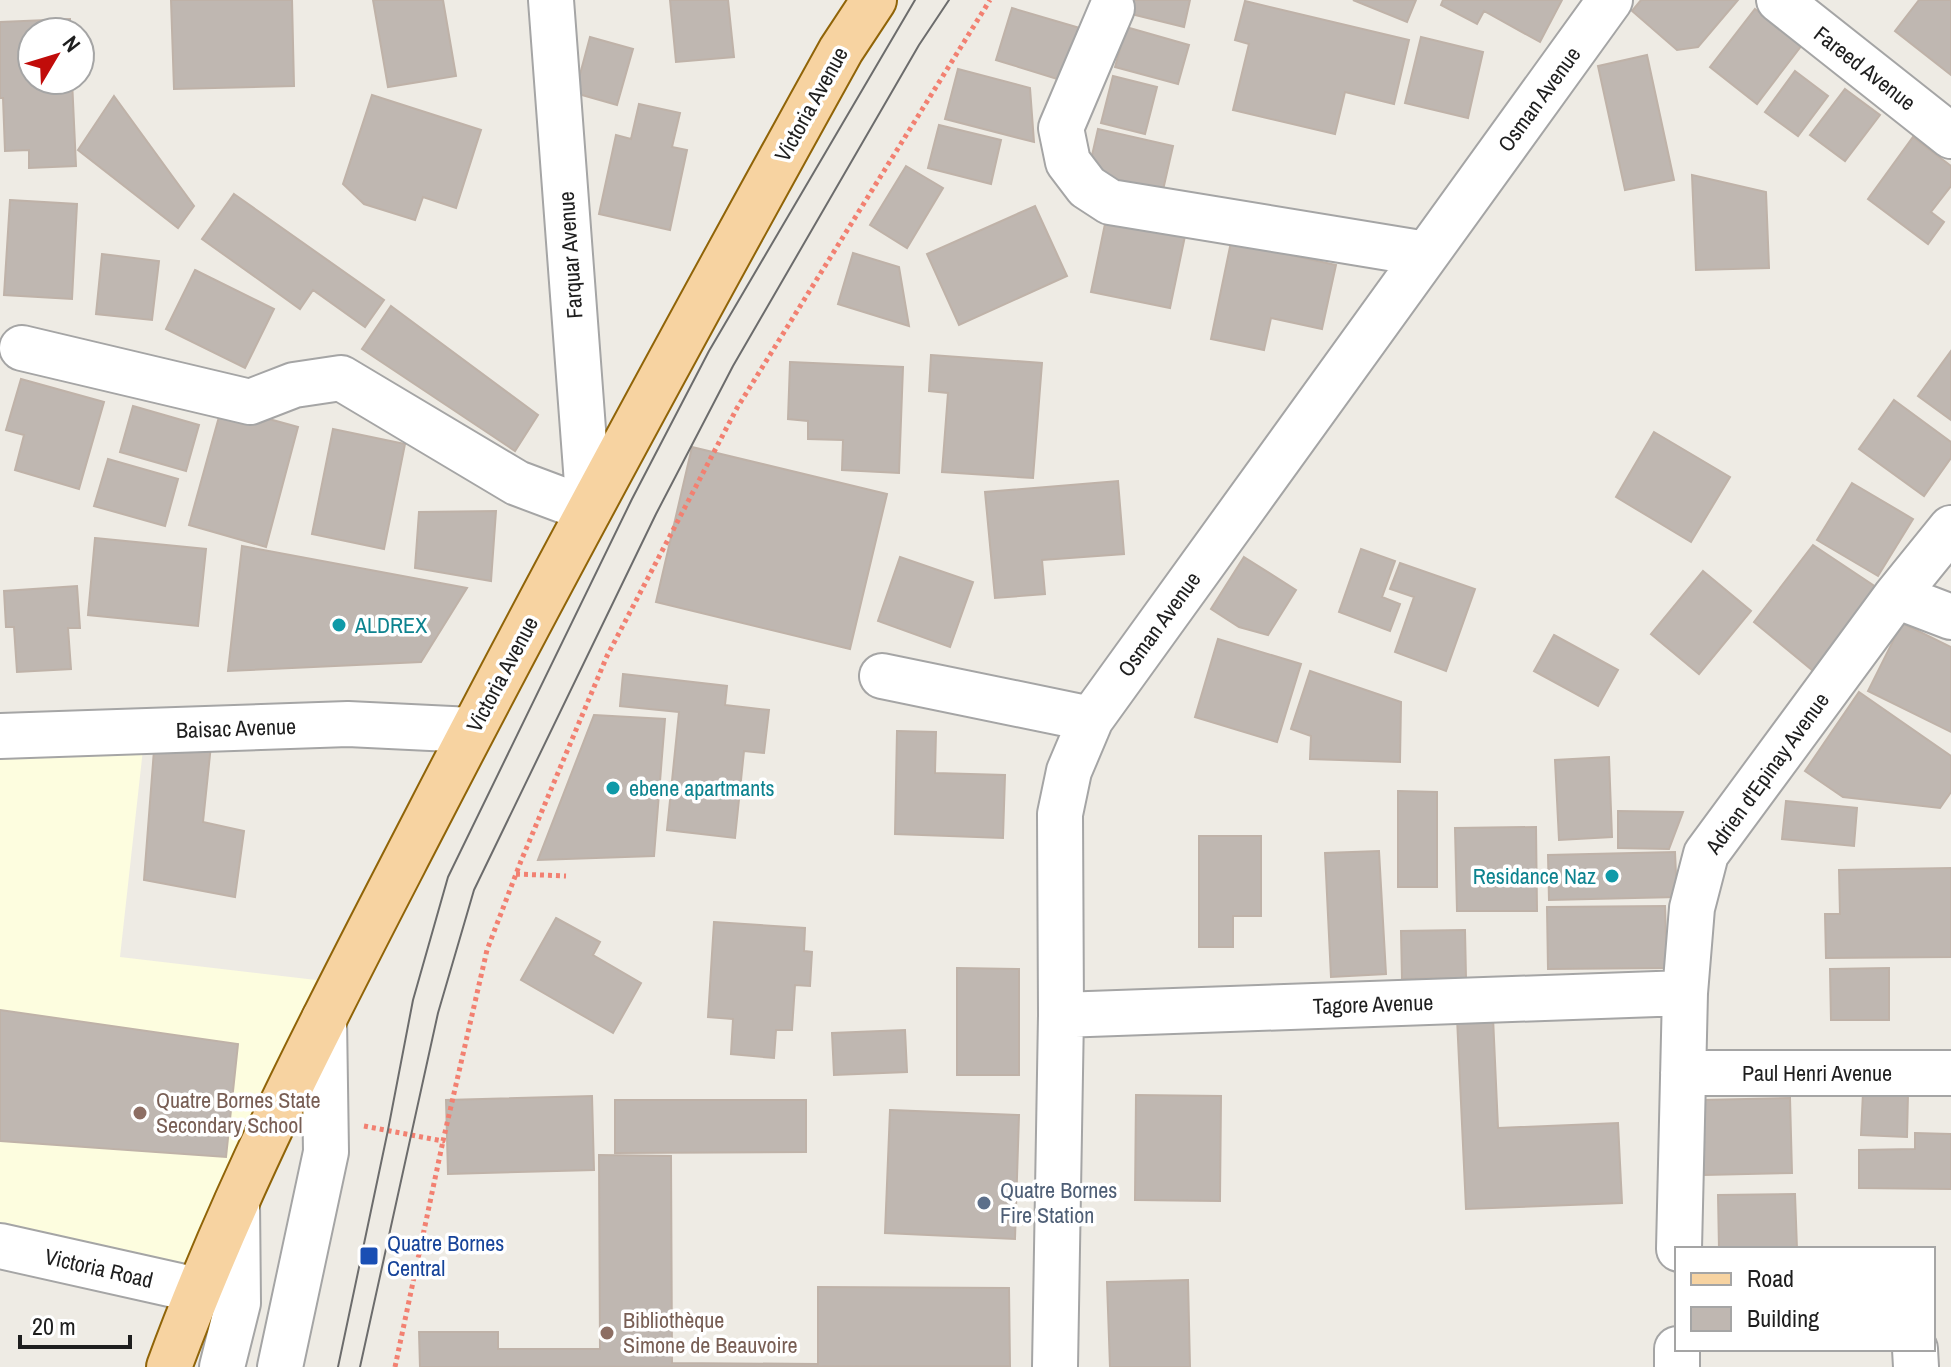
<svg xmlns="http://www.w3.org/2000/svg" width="1951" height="1367" font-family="'Archivo Narrow',sans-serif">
	<rect width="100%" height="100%" fill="#eeebe4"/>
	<path fill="#fdfddf" d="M145 731 120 957 342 983 203 1276 0 1244V739Z"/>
	<path fill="#bfb7b1" stroke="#bfb2a8" stroke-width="2" d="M171 0H292L294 86 174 89Z
		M373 0H443L456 76 388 87Z
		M670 0H728L734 57 676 62Z
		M1130 0H1190L1184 27 1127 13Z
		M1353 0H1416L1407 22Z
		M1443 0H1562L1540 42 1484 11 1477 24 1441 5Z
		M1641 0H1738L1698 47 1677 50 1632 11Z
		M1919 0H1951V75L1895 31Z
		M1245 1 1409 40 1394 104 1345 92 1335 134 1233 110 1249 44 1235 40Z
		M1012 8 1083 29 1067 82 996 60Z
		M1755 9 1802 45 1757 104 1710 67Z
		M70 19V32H32V80H72L76 166 29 168V150L5 151 3 98H0V22Z
		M1126 27 1189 45 1178 84 1115 67Z
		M590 37 633 49 617 105 575 93Z
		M1421 37 1483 52 1468 118 1405 103Z
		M1647 55 1674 180 1625 190 1598 66Z
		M958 69 1030 88 1034 142 945 119Z
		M1795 71 1828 96 1798 136 1765 112Z
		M1113 76 1157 87 1145 134 1101 123Z
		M1845 89 1880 115 1845 161 1810 135Z
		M372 95 481 130 456 208 423 197 415 220 364 204 343 184Z
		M114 96 194 206 178 228 78 150Z
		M639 104 680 113 672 147 687 150 670 230 599 214 616 135 631 139Z
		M939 125 1001 140 991 184 928 168Z
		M1098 129 1173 146 1163 190 1088 173Z
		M1913 137 1951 166V186L1931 212 1944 222 1928 244 1868 199Z
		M906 166 943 188 907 248 870 225Z
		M1692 175 1766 192 1769 268 1696 270Z
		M234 194 384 300 365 327 313 290 300 309 202 239Z
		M10 200 77 204 72 299 4 295Z
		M1035 206 1067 276 959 325 927 254Z
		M1106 219 1185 236 1170 308 1091 292Z
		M1231 242 1336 265 1322 329 1271 318 1264 350 1211 339Z
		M853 253 899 267 909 326 838 304Z
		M102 254 159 261 152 320 96 314Z
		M195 270 274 309 245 368 166 329Z
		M391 306 538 415 515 451 362 349Z
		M1951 351V420L1918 396Z
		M931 355 1042 363 1033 478 942 472 948 393 929 391Z
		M790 362 903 367 899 473 842 470 843 440 808 439V421L788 419Z
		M21 379 104 402 79 489 15 470 24 435 6 430Z
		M1894 400 1951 442V458L1924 496 1859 449Z
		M133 406 199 425 186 471 120 452Z
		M222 406 298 427 266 547 189 525Z
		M333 429 405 444 384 549 312 534Z
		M1654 432 1730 477 1691 542 1616 497Z
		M692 447 887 494 850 649 656 602Z
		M108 459 178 479 165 526 94 506Z
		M1118 481 1124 554 1042 560 1045 594 995 598 985 492Z
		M1852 483 1913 519 1878 576 1817 540Z
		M496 511 491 581 415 568 419 512Z
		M95 538 206 549 198 626 88 615Z
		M1813 545 1879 589 1818 675 1754 622Z
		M242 546 467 588 421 662 228 671Z
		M1361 549 1395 561 1382 597 1400 604 1390 631 1339 612Z
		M900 557 973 582 950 647 878 621Z
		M1244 557 1296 590 1268 635 1239 627 1211 609Z
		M1400 563 1475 589 1446 671 1395 652 1414 597 1390 589Z
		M1703 571 1751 611 1699 674 1651 634Z
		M77 586 80 628H68L71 669 17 672 14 627H6L4 591Z
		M1902 623 1951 647V732L1868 691Z
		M1554 635 1618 670 1598 706 1534 671Z
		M1218 639 1301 664 1277 742 1195 717Z
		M1310 671 1401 702 1400 762 1310 759 1311 736 1291 729Z
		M623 674 727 686 725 705 769 710 764 753 744 751 735 838 667 830 679 712 620 706Z
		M1859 692 1951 756V792L1940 808 1843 797 1805 771Z
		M594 715 665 719 654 856 538 860Z
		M897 731 936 732 935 773 1005 775 1003 838 895 834Z
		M155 737 211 745 203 822 244 831 235 897 144 880Z
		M1609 757 1612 837 1559 840 1555 760Z
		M1398 791 1437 792V887H1398Z
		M1786 801 1857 808 1854 846 1782 839Z
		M1618 811 1683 812 1669 849 1618 848Z
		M1536 827 1537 911H1457L1455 828Z
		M1199 836H1261V916H1233V947H1199Z
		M1379 851 1386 974 1331 977 1325 853Z
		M1675 852 1677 897 1549 900 1548 855Z
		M1951 868V957L1826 958 1825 914H1840L1839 870Z
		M1665 906 1667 968 1548 969 1547 907Z
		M556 918 600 942 593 955 641 983 613 1033 521 980Z
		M714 922 805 928 804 951 812 952 810 986 795 985 792 1030H776L774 1058 731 1054 733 1019 708 1017Z
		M1465 930 1466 978 1402 979 1401 931Z
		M957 968 1019 969V1075H957Z
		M1889 968V1020H1831L1830 969Z
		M0 1010 238 1044 226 1157 0 1141Z
		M1493 1017 1498 1128 1618 1123 1622 1203 1466 1209 1457 1018Z
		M905 1030 907 1072 834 1075 832 1033Z
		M1863 1092 1908 1094 1907 1137 1861 1135Z
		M1136 1095 1221 1096 1220 1201 1135 1200Z
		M592 1096 594 1170 448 1174 446 1100Z
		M1790 1098 1792 1173 1704 1175 1702 1100Z
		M615 1100H806V1152L615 1153Z
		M890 1110 1019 1115 1015 1239 885 1233Z
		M1915 1133 1951 1134V1189L1859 1188V1150L1915 1149Z
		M599 1155 671 1156 672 1363 818 1364V1287L1009 1288 1010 1366 420 1367 419 1332H498V1349H600Z
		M1795 1194 1797 1249H1719L1718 1195Z
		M1188 1280 1190 1367H1110L1107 1282Z"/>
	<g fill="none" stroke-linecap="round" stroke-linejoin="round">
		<defs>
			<path id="minor" d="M1779 0 1951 136
				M1112 8 1061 128 1068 162 1087 187 1110 202 1426 254
				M22 348 250 402 294 385 341 378 517 483 589 510 551 0
				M1896 596 1951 617
				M882 676 1091 719
				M0 736 348 724 472 730
				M1061 1015 1685 993
				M1683 1073H1951
				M0 1246 197 1290
				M1679 1249 1685 993 1692 908 1706 854 1896 596 1951 528
				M1915 1349 1916 1367
				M222 1367 238 1303 237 1202
				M280 1367 326 1152 324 1019
				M1055 1367 1061 1015 1060 814 1069 771 1091 719 1610 0
				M1677 1367V1349"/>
			<path id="major" d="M169 1367C238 1179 333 1000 425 822 559 562 699 306 841 50L874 0"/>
		</defs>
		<use href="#minor" stroke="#a5a5a5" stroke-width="48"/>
		<use href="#major" stroke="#906408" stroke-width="48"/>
		<path stroke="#f28071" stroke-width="5" stroke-dasharray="4 4" stroke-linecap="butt" d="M516 874 566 876
			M364 1126 443 1141 487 950 521 861 607 656 737 408 990 0
			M395 1367 443 1141"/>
		<use href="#minor" stroke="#fff" stroke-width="44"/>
		<use href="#major" stroke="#f7d3a1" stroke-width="44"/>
		<path stroke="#6c6c6c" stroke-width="2" d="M338 1367 388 1130 413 1000 448 877 632 499 709 351 915 0
			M360 1367 438 1013 474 890 656 514 733 366 919 45 949 0"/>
	</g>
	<g fill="#0f9aa8" stroke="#fff" stroke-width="3">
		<circle cx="339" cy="625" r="8"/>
		<circle cx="613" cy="788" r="8"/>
		<circle cx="1612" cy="876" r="8"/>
	</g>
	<g fill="#8d6e63" stroke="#fff" stroke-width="3">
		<circle cx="140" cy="1113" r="8"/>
		<circle cx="607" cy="1333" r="8"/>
	</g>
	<circle fill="#5c6f8a" stroke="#fff" stroke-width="3" cx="984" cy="1203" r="8"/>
	<rect fill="#1a4fb4" stroke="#fff" stroke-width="3" x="359" y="1246" width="20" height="20" rx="4"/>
	<g text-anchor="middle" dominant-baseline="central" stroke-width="7" stroke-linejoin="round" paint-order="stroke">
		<g font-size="22" fill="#1e1e1e" stroke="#fff">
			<text transform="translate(1865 68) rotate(38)">Fareed Avenue</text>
			<text transform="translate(1539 99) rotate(-54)">Osman Avenue</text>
			<text transform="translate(811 104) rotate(-61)">Victoria Avenue</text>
			<text transform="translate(570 255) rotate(-94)">Farquar Avenue</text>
			<text transform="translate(1159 624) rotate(-54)">Osman Avenue</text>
			<text transform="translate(502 674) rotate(-62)">Victoria Avenue</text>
			<text transform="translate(236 728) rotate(-2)">Baisac Avenue</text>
			<text transform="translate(1767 773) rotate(-54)">Adrien d'Epinay Avenue</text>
			<text transform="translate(1373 1004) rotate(-2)">Tagore Avenue</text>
			<text x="1817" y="1073">Paul Henri Avenue</text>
			<text transform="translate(99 1268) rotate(13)">Victoria Road</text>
		</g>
		<g font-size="22" fill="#0d838f" stroke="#fff" text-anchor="start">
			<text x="355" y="625">ALDREX</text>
			<text x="629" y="788">ebene apartmants</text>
			<text x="1596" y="876" text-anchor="end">Residance Naz</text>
		</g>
		<g font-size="22" fill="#785e54" stroke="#fff" text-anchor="start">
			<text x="156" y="1100">Quatre Bornes State<tspan x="156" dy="25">Secondary School</tspan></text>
			<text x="623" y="1320">Bibliothèque<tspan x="623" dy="25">Simone de Beauvoire</tspan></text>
		</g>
		<g font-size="22" fill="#4e5e75" stroke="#fff" text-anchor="start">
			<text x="1000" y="1190">Quatre Bornes<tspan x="1000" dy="25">Fire Station</tspan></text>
		</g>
		<g font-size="22" fill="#164399" stroke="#fff" text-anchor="start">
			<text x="387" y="1243">Quatre Bornes<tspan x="387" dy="25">Central</tspan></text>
		</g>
	</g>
	<rect x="1675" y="1247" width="260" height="104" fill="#ffffff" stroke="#a5a5a5" stroke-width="2"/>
	<rect x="1691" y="1273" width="40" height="12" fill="#f7d3a1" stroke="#a5a5a5" stroke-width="2"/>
	<text x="1747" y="1287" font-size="24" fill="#1e1e1e">Road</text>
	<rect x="1691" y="1307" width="40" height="24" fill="#bfb7b1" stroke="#a5a5a5" stroke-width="2"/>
	<text x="1747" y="1327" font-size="24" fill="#1e1e1e">Building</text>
	<g transform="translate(56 56) rotate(52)"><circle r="38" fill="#ffffff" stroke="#a5a5a5" stroke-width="2"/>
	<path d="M0-6L14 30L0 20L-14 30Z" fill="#c10c0a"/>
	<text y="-12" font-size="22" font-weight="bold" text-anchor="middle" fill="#1e1e1e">N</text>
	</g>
	<path d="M20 1335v12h110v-12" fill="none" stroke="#1e1e1e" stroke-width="4"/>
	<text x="32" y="1335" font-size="24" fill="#1e1e1e" stroke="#ffffff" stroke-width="6" paint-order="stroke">20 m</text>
</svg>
